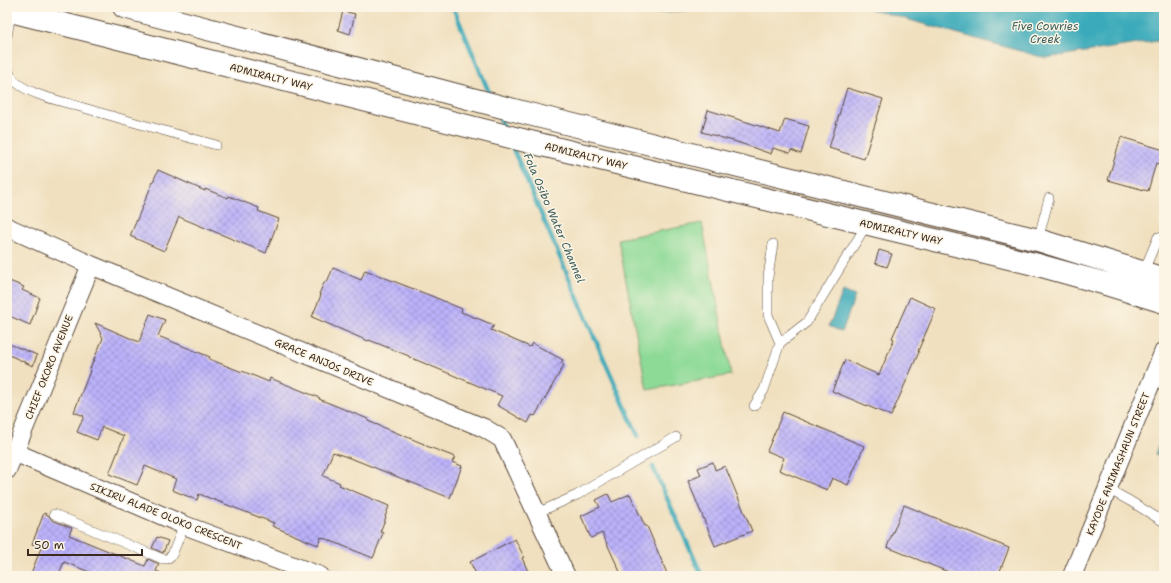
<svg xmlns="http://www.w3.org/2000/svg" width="1171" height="583" font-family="'Shantell Sans',sans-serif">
	<defs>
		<pattern id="building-cross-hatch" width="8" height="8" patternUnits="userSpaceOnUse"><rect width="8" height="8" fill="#bcb2fb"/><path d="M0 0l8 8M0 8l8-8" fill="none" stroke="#9a91cb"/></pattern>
	</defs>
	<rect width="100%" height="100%" fill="#fcf5e5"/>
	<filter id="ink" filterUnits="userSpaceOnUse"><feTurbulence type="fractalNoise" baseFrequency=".025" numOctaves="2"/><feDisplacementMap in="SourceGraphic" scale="8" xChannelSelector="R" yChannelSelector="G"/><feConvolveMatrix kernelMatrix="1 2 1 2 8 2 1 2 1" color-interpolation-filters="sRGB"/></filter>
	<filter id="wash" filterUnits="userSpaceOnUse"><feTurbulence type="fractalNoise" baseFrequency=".012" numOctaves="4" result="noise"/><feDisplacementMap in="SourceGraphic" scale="16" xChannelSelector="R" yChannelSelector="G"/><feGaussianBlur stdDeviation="0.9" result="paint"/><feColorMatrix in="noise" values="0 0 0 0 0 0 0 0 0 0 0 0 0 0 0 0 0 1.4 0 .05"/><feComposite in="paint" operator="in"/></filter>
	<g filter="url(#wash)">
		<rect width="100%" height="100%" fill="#f0e0bf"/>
		<path fill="#8dda97" stroke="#64825a" d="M702 223 731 375 647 390 618 239Z"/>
		<path fill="#3baaba" stroke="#3b6a6c" d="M597 7H719L649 14Z
			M863 7H1164V40L1045 58Z
			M843 291 855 296 842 332 829 326Z
			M1164 432V458L1155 454Z"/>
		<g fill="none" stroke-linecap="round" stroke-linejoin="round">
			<path stroke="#3baaba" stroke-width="4.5" d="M453 7 491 97
				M498 113 504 128
				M511 144 603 357 638 436
				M653 467 702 576"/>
		</g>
		<g id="blocks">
			<path fill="url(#building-cross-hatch)" d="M343 11 355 14 350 34 338 30Z
				M847 88 883 99 864 159 829 148Z
				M708 110 750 123 780 133 785 119 809 126 801 154 791 150 790 153 773 148 771 154 740 143 702 132Z
				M1121 137 1164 150V166L1156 163 1148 191 1108 180Z
				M158 170 205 191V189L228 198 229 196 259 208 258 211 279 219 266 253 179 217 164 251 130 236Z
				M879 250 892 254 887 267 875 263Z
				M333 268 361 280 365 270 434 297 462 309 461 312 494 325 491 330 530 347 532 343 563 360 561 363 564 365 535 416 532 415 528 423 497 405 502 396 448 373 409 357V356L369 340 368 341 312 317 321 295 319 294 325 281 327 282Z
				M7 280 24 287 22 290 40 298 30 325 7 315Z
				M910 297 936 309 918 351 919 352 891 416 832 391 845 360 879 375 894 339 892 338Z
				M150 314 165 320 158 336 210 357 209 359 242 372V371L269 382 270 378 320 398 319 399 368 419V421L424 444V445L455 457 452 462 462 466 450 498 358 461 333 452 323 476 340 483 339 485 389 506 385 517H386L380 532 383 533 373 558 321 537 318 545 272 526 274 523 199 494 197 500 172 490 176 479 145 466 137 485 109 474 124 436 102 427 97 440 77 432 84 416 74 412 90 371H89L103 338 95 323 139 342Z
				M7 343 37 355 33 366 7 354Z
				M783 412 864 446 848 485 832 478 827 490 779 470 784 458 767 451Z
				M713 462 715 470 725 466 752 531 715 546 688 481 701 475 698 468Z
				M608 494 612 502 630 494 645 526H647L668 576H622L602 533 591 538 581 516 600 507 596 500Z
				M904 505 1009 548 998 576H958L887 547Z
				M44 513 48 515 52 520 72 528 69 535 145 566 148 559 159 564 156 571 168 576H100L64 562 58 576H30L41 548 32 544Z
				M157 537 168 541 163 553 152 548Z
				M515 539 524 557 522 558 530 576H477L470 562Z"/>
		</g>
	</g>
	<g filter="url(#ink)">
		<use href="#blocks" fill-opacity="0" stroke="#564536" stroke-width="1"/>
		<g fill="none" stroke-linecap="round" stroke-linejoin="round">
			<defs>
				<path id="service" d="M7 37 11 12
					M7 68C9 73 12 79 17 83 30 94 57 100 74 105 121 119 168 132 216 145
					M1038 240 1049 198
					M1143 273 1158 237 1164 239
					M780 343 807 322 867 224
					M754 406 764 390 780 343 768 315V277L773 244
					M1108 489 1130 501 1164 522
					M537 513 577 495 676 437
					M54 514 163 559H167L172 555 184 525"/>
				<path id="minor" d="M7 227 91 265 484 428 502 439 566 576
					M14 452 184 525 320 576
					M7 470 91 265
					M1072 576 1164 351"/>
				<path id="primary" d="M124 7 529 114 1038 240 1164 279
					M7 10 530 142 1038 265 1106 284 1164 302"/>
			</defs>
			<use href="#service" stroke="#564536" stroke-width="10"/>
			<use href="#minor" stroke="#564536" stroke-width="20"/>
			<use href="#primary" stroke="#564536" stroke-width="24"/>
			<use href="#service" stroke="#fff" stroke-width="9"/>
			<use href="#minor" stroke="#fff" stroke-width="18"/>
			<use href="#primary" stroke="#fff" stroke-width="22"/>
		</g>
	</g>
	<g text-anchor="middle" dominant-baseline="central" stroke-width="3" stroke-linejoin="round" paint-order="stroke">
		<g font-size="10" fill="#3b2a1e" stroke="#fcf5e5">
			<text transform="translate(271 77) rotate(14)">ADMIRALTY WAY</text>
			<text transform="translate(586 156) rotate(14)">ADMIRALTY WAY</text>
			<text transform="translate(901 232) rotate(13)">ADMIRALTY WAY</text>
			<text transform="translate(324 362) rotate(23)">GRACE ANJOS DRIVE</text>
			<text transform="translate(49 367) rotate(-68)">CHIEF OKORO AVENUE</text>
			<text transform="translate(1118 464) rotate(-68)">KAYODE ANIMASHAUN STREET</text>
			<text transform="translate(166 516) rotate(22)">SIKIRU ALADE OLOKO CRESCENT</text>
		</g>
		<g font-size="11" font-style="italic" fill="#3b5d5c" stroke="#fcf5e5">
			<text x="1045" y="26">Five Cowries<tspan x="1045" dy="13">Creek</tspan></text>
			<text transform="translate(554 218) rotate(67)">Fola Osibo Water Channel</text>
		</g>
	</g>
	<rect width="1171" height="583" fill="none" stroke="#fcf5e5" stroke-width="24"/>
	<path d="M28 549v6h114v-6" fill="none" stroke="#3b2a1e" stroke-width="2"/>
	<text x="34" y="549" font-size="12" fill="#3b2a1e" stroke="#fcf5e5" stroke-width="3" paint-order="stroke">50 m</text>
</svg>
